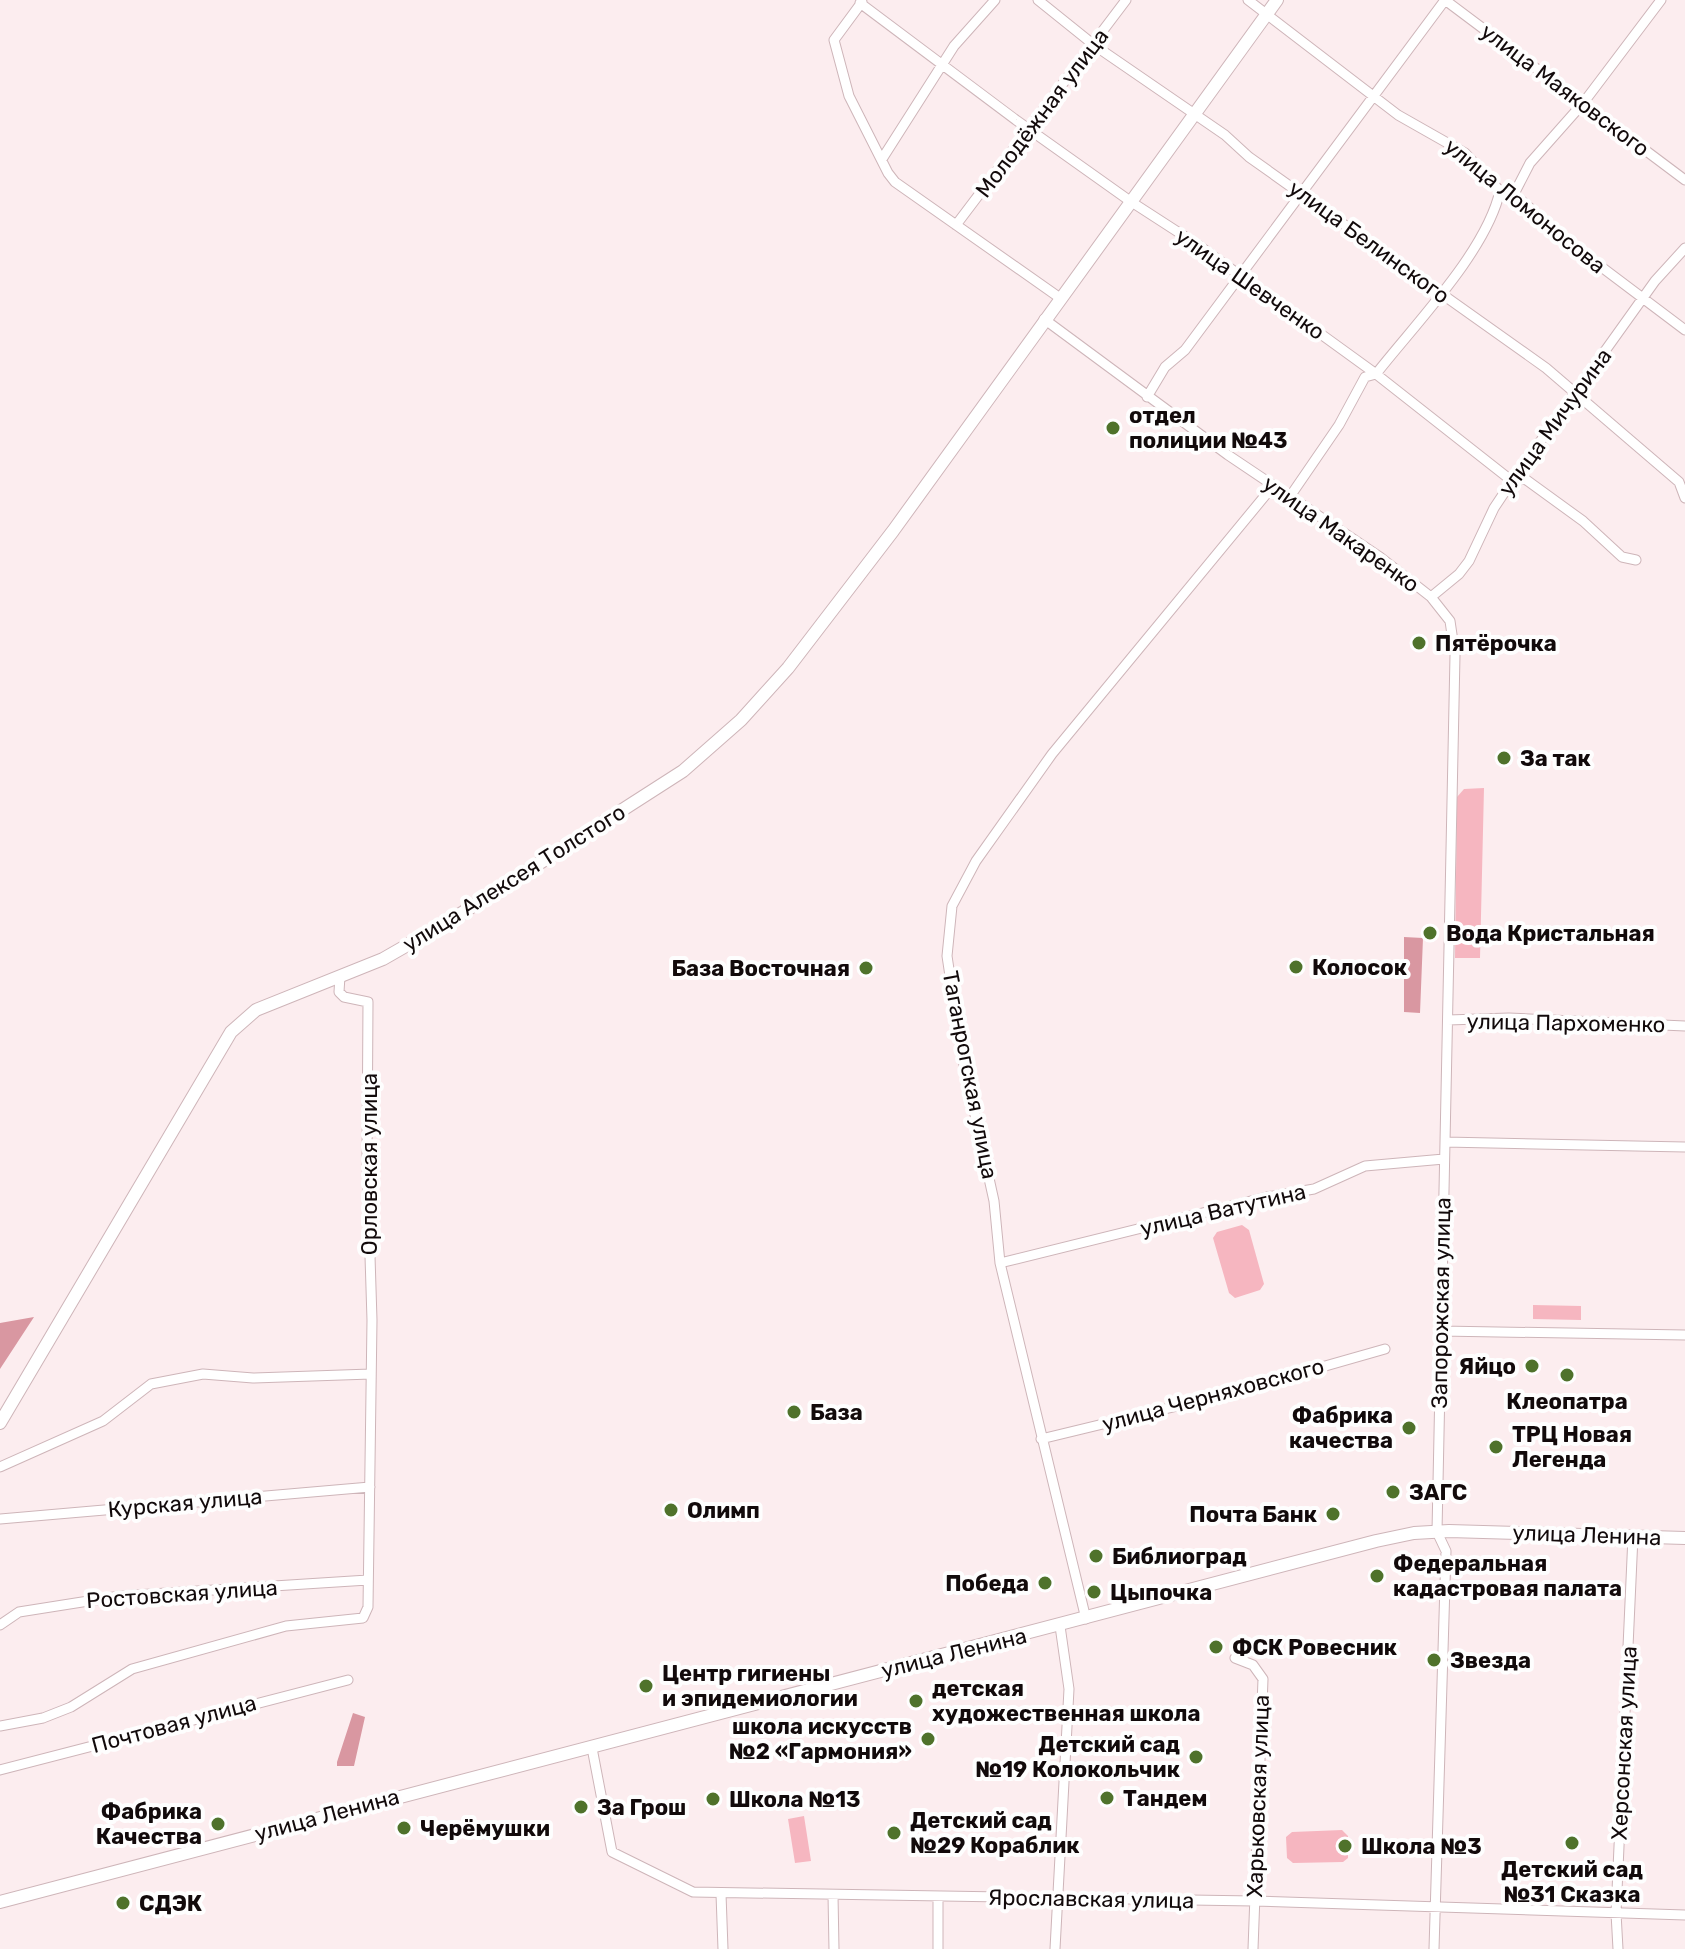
<svg xmlns="http://www.w3.org/2000/svg" width="1685" height="1949" font-family="Rubik,sans-serif">
	<rect width="100%" height="100%" fill="#fcedef"/>
	<path fill="#f6b6c0" d="M1484 788 1480 958H1455L1457 797 1464 789Z
		M1242 1225 1249 1230 1264 1284 1260 1290 1235 1298 1229 1293 1213 1238 1217 1232Z
		M1533 1305 1581 1306V1320L1533 1319Z
		M804 1816 811 1861 795 1863 788 1819Z
		M1342 1830 1348 1836V1858L1343 1862 1293 1863 1287 1858 1286 1837 1292 1832Z"/>
	<path fill="#d997a1" d="M1404 937 1423 938 1420 1013 1404 1012Z
		M34 1317 0 1369V1323Z
		M353 1713 365 1717 354 1766H337V1762Z"/>
	<g fill="none" stroke-linecap="round" stroke-linejoin="round">
		<defs>
			<path id="minor" d="M1038 0 1094 45 1225 135 1249 157 1546 368 1679 482 1685 498
				M1248 0 1398 115 1465 153 1500 191 1514 194 1571 244 1685 330
				M1445 0 1685 180
				M862 2 834 40 849 96 888 173 895 182 1060 298
				M860 3 1016 120 1130 201 1198 245 1376 374 1512 481 1525 479 1583 521 1622 557 1636 560
				M882 159 954 46 995 0
				M1514 194 1530 163 1584 102 1661 0
				M956 225 1126 0
				M1044 319 1228 455 1380 557 1431 597 1450 621 1455 655 1437 1532 1446 1551 1434 1949
				M1147 397 1165 367 1185 350 1445 0
				M1291 495 1339 425 1365 377 1376 374C1415 324 1486 252 1500 191
				M1431 597 1459 574 1469 561 1494 508 1512 481 1655 281 1685 248
				M1448 1020 1509 1018 1685 1026
				M1445 1142 1685 1147
				M1000 1263 1267 1197 1314 1189 1365 1166 1444 1159
				M1441 1331 1685 1335
				M1041 1439 1227 1394 1385 1349
				M0 1467 103 1421 151 1384 203 1374 253 1378 371 1374
				M0 1519 370 1487
				M1086 1619 1000 1263 994 1201 962 1056 947 956 952 906 976 861 1052 754 1273 486
				M0 1625 19 1612 120 1596 368 1580
				M1235 1658 1253 1665 1263 1679 1253 1949
				M0 1726 43 1718 71 1707 132 1669 286 1626 363 1618 368 1607 372 1320 367 1160 368 1002 344 997 339 992 340 976
				M592 1748 612 1852 693 1892 1254 1901 1685 1915
				M0 1770 348 1680
				M721 1894 723 1949
				M833 1895 834 1949
				M938 1897V1949
				M1055 1949 1069 1689 1060 1626
				M1618 1949 1616 1913 1633 1536"/>
			<path id="tertiary" d="M0 1423 231 1032 256 1010 383 959 451 920 683 771 741 720 788 668 893 531 1277 0
				M0 1902 1376 1541 1414 1533 1449 1531 1685 1538"/>
		</defs>
		<use href="#minor" stroke="#ceb5b9" stroke-width="11"/>
		<use href="#tertiary" stroke="#ceb5b9" stroke-width="14"/>
		<use href="#minor" stroke="#fff" stroke-width="9"/>
		<use href="#tertiary" stroke="#fff" stroke-width="12"/>
	</g>
	<g fill="#4f722b" stroke="#fefefe" stroke-width="3">
		<circle cx="1113" cy="428" r="8"/>
		<circle cx="1419" cy="643" r="8"/>
		<circle cx="1504" cy="758" r="8"/>
		<circle cx="1430" cy="933" r="8"/>
		<circle cx="1296" cy="967" r="8"/>
		<circle cx="866" cy="968" r="8"/>
		<circle cx="1532" cy="1366" r="8"/>
		<circle cx="1567" cy="1375" r="8"/>
		<circle cx="794" cy="1412" r="8"/>
		<circle cx="1409" cy="1428" r="8"/>
		<circle cx="1496" cy="1447" r="8"/>
		<circle cx="1393" cy="1492" r="8"/>
		<circle cx="671" cy="1510" r="8"/>
		<circle cx="1333" cy="1514" r="8"/>
		<circle cx="1096" cy="1556" r="8"/>
		<circle cx="1377" cy="1576" r="8"/>
		<circle cx="1045" cy="1583" r="8"/>
		<circle cx="1094" cy="1592" r="8"/>
		<circle cx="1216" cy="1647" r="8"/>
		<circle cx="1434" cy="1660" r="8"/>
		<circle cx="646" cy="1686" r="8"/>
		<circle cx="916" cy="1701" r="8"/>
		<circle cx="928" cy="1739" r="8"/>
		<circle cx="1196" cy="1757" r="8"/>
		<circle cx="1107" cy="1798" r="8"/>
		<circle cx="713" cy="1799" r="8"/>
		<circle cx="581" cy="1807" r="8"/>
		<circle cx="218" cy="1824" r="8"/>
		<circle cx="404" cy="1828" r="8"/>
		<circle cx="894" cy="1833" r="8"/>
		<circle cx="1572" cy="1843" r="8"/>
		<circle cx="1345" cy="1846" r="8"/>
		<circle cx="123" cy="1903" r="8"/>
	</g>
	<g text-anchor="middle" dominant-baseline="central" stroke-width="8" stroke-linejoin="round" paint-order="stroke">
		<g font-size="22" fill="#120a0b" stroke="#fefefe">
			<text transform="translate(1565 90) rotate(37)">улица Маяковского</text>
			<text transform="translate(1042 113) rotate(-53)">Молодёжная улица</text>
			<text transform="translate(1525 206) rotate(39)">улица Ломоносова</text>
			<text transform="translate(1369 242) rotate(36)">улица Белинского</text>
			<text transform="translate(1250 284) rotate(35)">улица Шевченко</text>
			<text transform="translate(1555 422) rotate(-54)">улица Мичурина</text>
			<text transform="translate(1341 534) rotate(35)">улица Макаренко</text>
			<text transform="translate(514 878) rotate(-32)">улица Алексея Толстого</text>
			<text transform="translate(1566 1023) rotate(1)">улица Пархоменко</text>
			<text transform="translate(970 1075) rotate(79)">Таганрогская улица</text>
			<text transform="translate(369 1164) rotate(-90)">Орловская улица</text>
			<text transform="translate(1223 1210) rotate(-13)">улица Ватутина</text>
			<text transform="translate(1441 1303) rotate(-89)">Запорожская улица</text>
			<text transform="translate(1213 1395) rotate(-15)">улица Черняховского</text>
			<text transform="translate(185 1503) rotate(-5)">Курская улица</text>
			<text transform="translate(1587 1535) rotate(2)">улица Ленина</text>
			<text transform="translate(182 1594) rotate(-4)">Ростовская улица</text>
			<text transform="translate(954 1653) rotate(-14)">улица Ленина</text>
			<text transform="translate(174 1724) rotate(-15)">Почтовая улица</text>
			<text transform="translate(1624 1743) rotate(-87)">Херсонская улица</text>
			<text transform="translate(1258 1796) rotate(-88)">Харьковская улица</text>
			<text transform="translate(327 1815) rotate(-15)">улица Ленина</text>
			<text transform="translate(1091 1899) rotate(1)">Ярославская улица</text>
		</g>
		<g font-size="22" font-weight="bold" fill="#120a0b" stroke="#fefefe" text-anchor="start">
			<text x="1129" y="415">отдел<tspan x="1129" dy="25">полиции №43</tspan></text>
			<text x="1435" y="643">Пятёрочка</text>
			<text x="1520" y="758">За так</text>
			<text x="1446" y="933">Вода Кристальная</text>
			<text x="1312" y="967">Колосок</text>
			<text x="850" y="968" text-anchor="end">База Восточная</text>
			<text x="1516" y="1366" text-anchor="end">Яйцо</text>
			<text x="1567" y="1401" text-anchor="middle">Клеопатра</text>
			<text x="810" y="1412">База</text>
			<text x="1393" y="1415" text-anchor="end">Фабрика<tspan x="1393" dy="25">качества</tspan></text>
			<text x="1512" y="1434">ТРЦ Новая<tspan x="1512" dy="25">Легенда</tspan></text>
			<text x="1409" y="1492">ЗАГС</text>
			<text x="687" y="1510">Олимп</text>
			<text x="1317" y="1514" text-anchor="end">Почта Банк</text>
			<text x="1112" y="1556">Библиоград</text>
			<text x="1393" y="1563">Федеральная<tspan x="1393" dy="25">кадастровая палата</tspan></text>
			<text x="1029" y="1583" text-anchor="end">Победа</text>
			<text x="1110" y="1592">Цыпочка</text>
			<text x="1232" y="1647">ФСК Ровесник</text>
			<text x="1450" y="1660">Звезда</text>
			<text x="662" y="1673">Центр гигиены<tspan x="662" dy="25">и эпидемиологии</tspan></text>
			<text x="932" y="1688">детская<tspan x="932" dy="25">художественная школа</tspan></text>
			<text x="912" y="1726" text-anchor="end">школа искусств<tspan x="912" dy="25">№2 «Гармония»</tspan></text>
			<text x="1180" y="1744" text-anchor="end">Детский сад<tspan x="1180" dy="25">№19 Колокольчик</tspan></text>
			<text x="1123" y="1798">Тандем</text>
			<text x="729" y="1799">Школа №13</text>
			<text x="597" y="1807">За Грош</text>
			<text x="202" y="1811" text-anchor="end">Фабрика<tspan x="202" dy="25">Качества</tspan></text>
			<text x="910" y="1820">Детский сад<tspan x="910" dy="25">№29 Кораблик</tspan></text>
			<text x="420" y="1828">Черёмушки</text>
			<text x="1361" y="1846">Школа №3</text>
			<text x="1572" y="1869" text-anchor="middle">Детский сад<tspan x="1572" dy="25">№31 Сказка</tspan></text>
			<text x="139" y="1903">СДЭК</text>
		</g>
	</g>
</svg>
